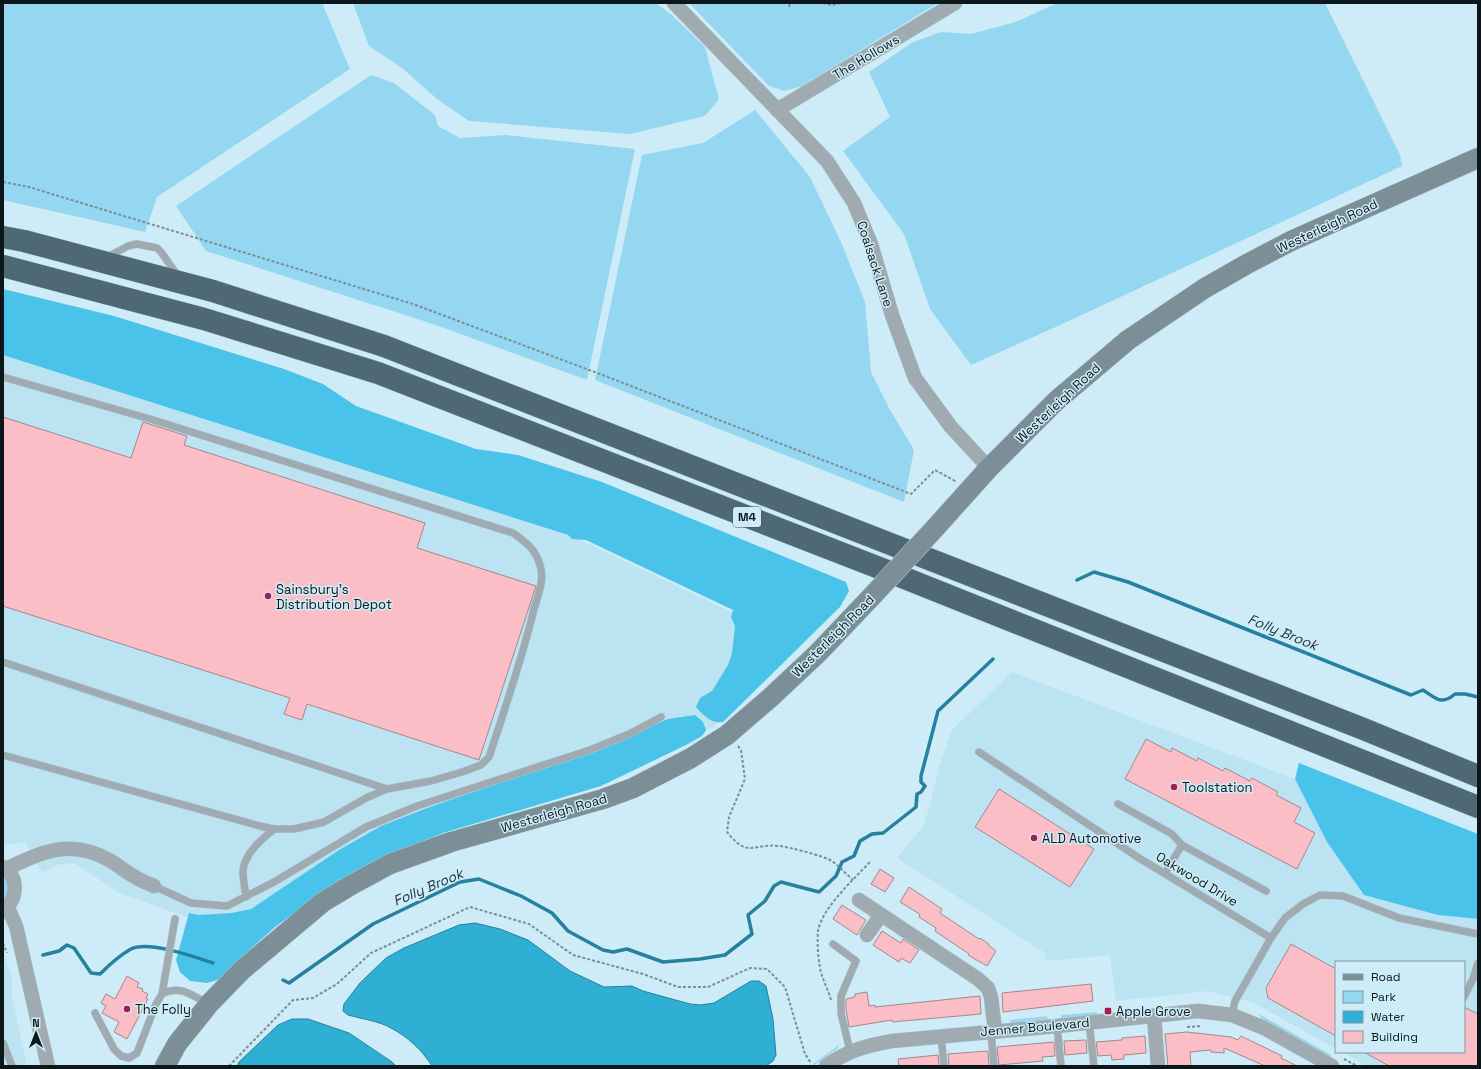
<svg xmlns="http://www.w3.org/2000/svg" width="1481" height="1069" font-family="'Space Grotesk',sans-serif">
	<rect width="100%" height="100%" fill="#ceecf7"/>
	<path fill="#bce3f2" d="M3 355 576 538 788 639 714 727 352 859 271 923 209 925 119 893 74 863 56 865 42 873 25 842 3 846Z
		M1012 672 1295 779 1327 842 1438 915 1478 919V1066H1367L1342 1052H1464V962H1336V1049L1254 1003 1208 991 1116 1001 1110 955 1046 961 1045 953 897 858 924 825 931 801 939 767 952 730Z
		M3 951 12 977V997L27 1066H3Z"/>
	<path fill="#95d7f0" d="M3 3H322L350 69 157 197 145 232 3 200Z
		M353 3H656L673 16 705 47 719 99 705 116 630 134 469 121 437 99 402 68 369 46Z
		M689 3H938L802 86 784 91 769 86Z
		M1057 3H1325L1400 155 1402 166 1058 326 971 365 930 309 904 234 843 151 890 117 869 72 913 42 941 32 971 34 1016 22Z
		M371 75 394 83 435 115 438 126 460 138 505 135 635 149 587 380 433 324 206 251 176 206Z
		M755 110 810 177 841 242 865 302 871 372 889 408 914 450 904 502 595 380 642 155 703 143Z
		M3 876C11 886 8 893 3 903Z
		M1097 1012V1015L1061 1018V1015Z
		M1259 1014 1331 1055 1330 1058 1261 1018Z
		M1047 1016 1048 1019 1011 1023 1010 1020Z
		M839 1045 837 1049 813 1066V1064Z"/>
	<path fill="#4ac3ea" d="M3 289 114 316 284 369 323 384 356 406 476 449 518 455 602 482 846 582 849 591 840 607 723 722C711 724 703 715 696 707L700 698 712 691 728 665 732 653 735 626 731 617 733 610 586 540 572 539 568 535 3 355Z
		M695 715 703 722 706 730 702 736 686 745 601 786 443 833 397 853 308 903 275 927 242 957 224 976 217 980 207 983 190 981 180 972 176 960 189 913 199 915 232 913 251 909 339 850 381 826 427 808 589 752 668 719Z
		M1299 763 1478 834V919L1438 915 1364 895 1327 842 1295 779Z"/>
	<path fill="#30afd5" stroke="#25819d" d="M475 923 500 929 528 940 570 971 604 987 632 986 643 991 690 1004 701 1005 714 1003 751 981H759L766 986 773 1019 776 1055 773 1061 766 1066H432C422 1050 408 1037 391 1028 379 1021 362 1019 348 1015L343 1011 344 1004 360 983 386 958 404 948 459 925Z
		M292 1019H308L349 1033 392 1062 396 1066H237L239 1062 278 1025Z"/>
	<g fill="none" stroke-linecap="round" stroke-linejoin="round">
		<path stroke="#25819d" stroke-width="3.5" d="M1077 580 1094 572 1128 582 1411 695 1423 690C1436 698 1441 706 1455 694H1465L1478 697
			M43 955 59 951 67 945 74 948 91 973 100 974C109 965 120 955 131 949 148 940 195 957 213 963
			M283 980 289 983 373 924 460 882 479 879 521 896 552 913 568 931 603 950 613 952 627 949 663 962 700 959 725 955 752 934 748 915 765 901 774 886 781 882 819 892 836 876 842 862 854 856 860 841 872 834 883 833 916 807 917 794 921 792 925 786 921 782V776L938 711 993 659"/>
	</g>
	<path fill="#fbbec7" stroke="#a4878b" d="M3 417 131 458 143 422 187 436 184 445 425 523 417 548 536 586 479 760 307 704 302 720 284 714 290 698 3 606Z
		M1146 739 1171 752 1172 748 1197 761 1198 758 1223 771 1225 768 1250 781 1252 778 1278 792 1276 795 1301 808 1294 822 1315 833 1297 869 1125 779Z
		M999 789 1094 849 1070 887 975 827Z
		M880 869 894 878 885 892 871 884Z
		M909 887 942 909 940 913 979 939 980 938 989 944 988 945 996 951 987 966 968 955 969 954 935 931 936 928 919 917 920 915 918 913 900 902Z
		M842 905 866 920 857 935 833 919Z
		M882 931 901 943 903 939 919 950 910 963 901 958 899 962 873 945Z
		M1291 944 1336 969V1036L1268 998 1266 988Z
		M127 976 139 983 137 987 143 989 142 991 148 994 146 998 148 999 127 1039 114 1032 119 1022 102 1013 106 1006 101 1003 106 994 115 999Z
		M1091 984 1093 1001 1003 1012 1002 993Z
		M867 992 869 1006 875 1005V1007L980 996 981 1014 892 1022V1020L849 1027 846 1009V999L855 997V994Z
		M1464 1007 1478 1014V1066H1389L1364 1052H1464Z
		M1187 1032 1231 1037 1238 1040 1241 1036 1282 1056 1281 1058 1297 1066H1265L1224 1048V1053L1211 1052V1050L1190 1052 1191 1066H1168L1165 1034Z
		M1145 1036 1146 1053 1124 1055V1059L1112 1060 1111 1055 1098 1056 1096 1042 1122 1040V1038Z
		M1086 1040 1087 1053 1065 1055 1064 1041Z
		M1054 1042 1055 1056 1042 1057 1043 1061 999 1065 997 1047Z
		M988 1051 989 1066H949L948 1054Z
		M938 1055 939 1066H899L898 1059Z"/>
	<g fill="none" stroke-linecap="round" stroke-linejoin="round">
		<defs>
			<path id="lane" d="M106 258 128 246 137 244 157 248 161 252 178 276
				M3 377 150 419 513 533C526 542 536 550 540 565 545 579 538 595 534 609 522 659 505 709 489 757L481 765 462 772 431 781 387 789 366 798 324 822 294 829H274L260 826 3 755
				M3 662 387 789
				M979 752 1139 858 1271 938 1235 1001 1232 1015
				M1118 804 1172 834 1182 845 1165 873
				M1182 845 1266 891
				M154 886 191 903 227 906 274 882 366 827 417 806 590 750 629 734 661 717
				M246 897C245 888 243 880 243 871 244 854 262 839 274 829
				M1271 938 1285 918 1303 904 1320 895 1343 896 1399 918 1478 934
				M833 944 856 961 841 996V1013L850 1051
				M162 994C181 985 189 994 207 1003
				M1464 997 1473 979 1478 963
				M95 1013 114 1049 121 1056 129 1058 137 1053 156 1004 162 994 175 919
				M1089 1022 1094 1066
				M1057 1026 1061 1066
				M991 1032 994 1066
				M941 1036 944 1066
				M3 1043 12 1066"/>
			<path id="street" d="M674 3 827 161 854 203 871 244 892 315 915 378 951 427 989 468
				M777 110 955 3
				M3 867C20 878 17 900 3 911
				M6 869C42 852 70 838 109 860 117 864 124 871 132 875 139 880 147 883 154 886
				M859 900 978 979 988 988 991 997 995 1031
				M8 908 16 926 48 1066
				M867 935 881 915
				M1154 1016 1158 1066
				M826 1066C849 1050 865 1046 892 1041L1057 1026 1198 1011 1232 1015 1264 1028 1332 1066"/>
			<path id="secondary" d="M936 527 989 468 1056 401 1128 340 1205 288 1247 264 1291 241 1478 158
				M165 1066 177 1044 209 1004 242 970 323 902 353 884 390 864 451 842 603 799 633 788 691 758 727 735 770 698 818 653 875 593"/>
			<path id="highway" d="M3 237 24 241 213 291 384 346 1361 728 1478 776
				M3 266 204 319 378 373 882 569 1478 807"/>
		</defs>
		<use href="#lane" stroke="#abc6cf" stroke-width="8"/>
		<use href="#street" stroke="#abc6cf" stroke-width="15"/>
		<use href="#secondary" stroke="#abc6cf" stroke-width="21"/>
		<use href="#highway" stroke="#abc6cf" stroke-width="23"/>
		<path stroke="#798e96" stroke-width="2" stroke-dasharray="3 2" stroke-linecap="butt" d="M823 3 832 5 841 3
			M789 7 790 3
			M3 182 29 187 413 304 592 371 911 494 935 470 957 482
			M738 746 741 750 745 779 729 817 727 832C748 859 753 843 779 846 789 847 824 856 832 861 840 867 846 874 853 880
			M3 943 7 953
			M831 1000C828 989 822 979 820 968 818 956 817 943 818 931 822 908 854 879 870 862
			M1187 1027 1202 1026
			M1344 1059 1357 1066
			M229 1066 293 1000 313 998 337 984 371 953 470 907 529 924 573 955 643 974 678 987H708L750 968 767 969 785 987 805 1054 811 1063"/>
		<use href="#lane" stroke="#9fabb0" stroke-width="7"/>
		<use href="#street" stroke="#9fabb0" stroke-width="14"/>
		<use href="#secondary" stroke="#7c8f96" stroke-width="20"/>
		<use href="#highway" stroke="#4e6973" stroke-width="22"/>
		<defs>
			<path id="secondary-bridge" d="M875 593 936 527"/>
		</defs>
		<use href="#secondary-bridge" stroke="#abc6cf" stroke-width="21" stroke-linecap="butt"/>
		<use href="#secondary-bridge" stroke="#7c8f96" stroke-width="20"/>
	</g>
	<g fill="#ac1a4b" stroke="#ceecf7" stroke-width="1.5">
		<circle cx="268" cy="596" r="4"/>
		<circle cx="1174" cy="787" r="4"/>
		<circle cx="1034" cy="838" r="4"/>
		<circle cx="127" cy="1009" r="4"/>
		<rect x="1104" y="1007" width="8" height="8" rx="2"/>
	</g>
	<g text-anchor="middle" dominant-baseline="central" stroke-width="3" stroke-linejoin="round" paint-order="stroke">
		<rect fill="#ceecf7" stroke="#46575d" stroke-width="1" x="733" y="507" width="28" height="20" rx="3"/>
		<g font-size="12" font-weight="bold" fill="#0c171b">
			<text x="747" y="517">M4</text>
		</g>
		<g font-size="13" fill="#0c171b" stroke="#ceecf7">
			<text transform="translate(866 57) rotate(-31)">The Hollows</text>
			<text transform="translate(1327 226) rotate(-25)">Westerleigh Road</text>
			<text transform="translate(875 264) rotate(72)">Coalsack Lane</text>
			<text transform="translate(1058 403) rotate(-43)">Westerleigh Road</text>
			<text transform="translate(833 636) rotate(-45)">Westerleigh Road</text>
			<text transform="translate(554 813) rotate(-16)">Westerleigh Road</text>
			<text transform="translate(1197 879) rotate(31)">Oakwood Drive</text>
			<text transform="translate(1035 1027) rotate(-5)">Jenner Boulevard</text>
		</g>
		<g font-size="13" fill="#0c171b" stroke="#ceecf7" text-anchor="start">
			<text x="276" y="589">Sainsbury's<tspan x="276" dy="15">Distribution Depot</tspan></text>
			<text x="1182" y="787">Toolstation</text>
			<text x="1042" y="838">ALD Automotive</text>
			<text x="135" y="1009">The Folly</text>
			<text x="1116" y="1011">Apple Grove</text>
		</g>
		<g font-size="14" font-style="italic" fill="#1a2f36" stroke="#ceecf7">
			<text transform="translate(1283 632) rotate(22)">Folly Brook</text>
			<text transform="translate(428 887) rotate(-23)">Folly Brook</text>
		</g>
	</g>
	<rect width="1481" height="1069" fill="none" stroke="#0c171b" stroke-width="8"/>
	<rect x="1335" y="961" width="130" height="92" fill="#ceecf7" stroke="#80979f"/>
	<rect x="1343" y="974" width="20" height="6" fill="#7c8f96" stroke="#80979f"/>
	<text x="1371" y="981" font-size="12" fill="#0c171b">Road</text>
	<rect x="1343" y="991" width="20" height="12" fill="#95d7f0" stroke="#80979f"/>
	<text x="1371" y="1001" font-size="12" fill="#0c171b">Park</text>
	<rect x="1343" y="1011" width="20" height="12" fill="#30afd5" stroke="#80979f"/>
	<text x="1371" y="1021" font-size="12" fill="#0c171b">Water</text>
	<rect x="1343" y="1031" width="20" height="12" fill="#fbbec7" stroke="#80979f"/>
	<text x="1371" y="1041" font-size="12" fill="#0c171b">Building</text>
	<g transform="translate(36 1033)" stroke="#ceecf7" stroke-width="3" paint-order="stroke">
	<path d="M0-3L7 15L0 10L-7 15Z" fill="#0c171b"/>
	<text y="-6" font-size="11" font-weight="bold" text-anchor="middle" fill="#0c171b">N</text>
	</g>
</svg>
